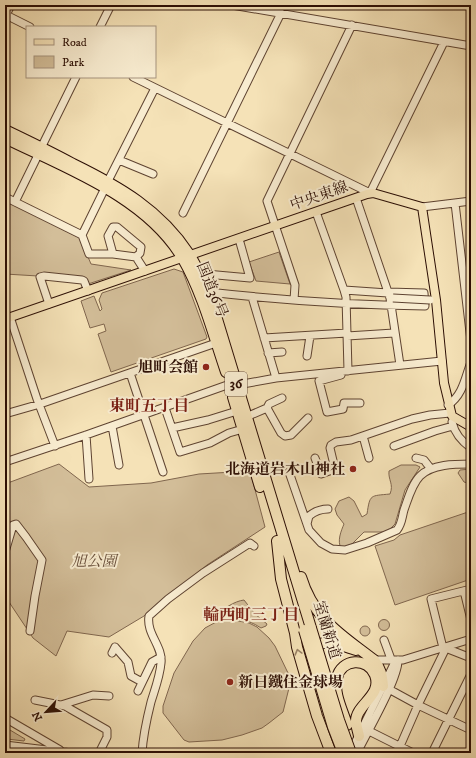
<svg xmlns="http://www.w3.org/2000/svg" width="476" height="758" font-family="'IM FELL DW Pica','Noto Serif JP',serif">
	<rect width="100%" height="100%" fill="#f5e2b7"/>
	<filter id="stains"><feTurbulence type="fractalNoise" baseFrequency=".005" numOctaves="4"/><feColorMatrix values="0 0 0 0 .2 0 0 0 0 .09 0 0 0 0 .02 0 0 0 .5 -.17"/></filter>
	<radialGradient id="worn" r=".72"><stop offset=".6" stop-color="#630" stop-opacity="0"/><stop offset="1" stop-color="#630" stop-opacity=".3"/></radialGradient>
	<path fill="#d3be99" stroke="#80664e" d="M5 200 80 238 91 264 131 270 88 284 38 276 5 274Z
		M279 252 290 284 256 281 249 262Z
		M174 269 183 272 207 337 206 339 111 372 98 334 106 331 104 324 90 328 81 301 94 296 100 311 102 309 99 300 102 293Z
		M59 464 89 487 151 483 199 474 250 471 265 527 207 565 144 616 109 637 67 631 56 656 33 638 5 596V484Z
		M401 465H416L420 467 405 490 395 524 387 532H364L352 544 341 548C337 541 341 531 344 524L337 515 335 509 339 501 349 497 354 501 362 517 367 514C370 494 370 496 390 494 394 484 388 480 389 471Z
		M471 469V484L464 482 458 473 460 470Z
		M471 511V579L395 605 375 546 394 540 400 535Z
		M244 600 255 614 267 624 266 626 261 628C245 617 234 620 216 618 221 609 235 601 244 600Z
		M378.5 625a5.5 5.5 0 1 1 11 0a5.5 5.5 0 1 1-11 0Z
		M233 620 249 623 257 627 269 638 275 646 288 673 289 688 283 712 269 723 262 728 242 735 222 740 189 742 184 740 163 713V706L174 673 193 641 205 628 218 621Z
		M360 631a5 5 0 1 1 10 0a5 5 0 1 1-10 0Z
		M10 730 25 739 24 741 7 739Z"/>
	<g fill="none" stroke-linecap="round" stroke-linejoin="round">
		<defs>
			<path id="minor" d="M232 5 471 46
				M6 15 30 27
				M5 17 11 5
				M100 27 111 5
				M133 77 370 193 444 42
				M41 148 76 77
				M119 160 153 174
				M108 181 155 88
				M5 197 82 235 89 254H113L136 257 145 271
				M356 198 390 298 400 365
				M15 202 38 155
				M455 203 471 341
				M422 207 471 201
				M316 212 344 290 388 293
				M183 213 281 13
				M82 235 105 188
				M113 254 108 236 113 227H117L141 247 140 253 136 257
				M206 274 250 278 239 239
				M344 290 346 297 348 371
				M208 292C280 300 352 305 425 306L424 293 388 292
				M252 297 276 378
				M294 300 295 285 267 201 352 25
				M49 304 40 277 44 276 82 280 84 281 88 291
				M10 317 37 399 55 446
				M347 336 394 333
				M264 338 347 333
				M268 353 282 352
				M307 356 310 336
				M130 373 163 472
				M341 375 319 381 327 412 343 409 344 403H360
				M237 385 276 378 442 361
				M448 405C463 395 465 378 471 362
				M165 408 180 452 210 443 229 433 243 429
				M267 408 281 433 285 436 291 435 308 418
				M5 414 40 404 216 343
				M246 417 267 408 269 404 282 398
				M452 422C455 434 461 441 471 448
				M112 426 119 465
				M172 428 208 420 237 411
				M86 435 89 479
				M363 436 369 458
				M394 446 435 431 453 426
				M315 458 321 474 335 469 330 448 331 445 336 442 351 440 412 419 430 415 450 413
				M416 458 424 460 431 469
				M5 462 86 435 230 384
				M289 472 309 530 321 543 332 549 345 550 367 543 397 530C402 524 402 517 404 510 408 499 412 484 420 476 432 464 455 464 471 464
				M307 524 309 516C315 511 320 509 328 509
				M5 552 13 525 16 524 26 537 42 560 35 596 30 631
				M464 591 471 620
				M384 640 391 659
				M443 647 471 658
				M112 653 115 647 128 662 131 676 142 682
				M374 660H403L471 639
				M385 687 418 705 471 730
				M138 691 152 662 161 657
				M35 700 65 706 107 730V737L99 753
				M61 705 93 695 109 696
				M5 718 60 750
				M365 729 413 753
				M5 745 72 753
				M142 753C143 736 147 718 151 702 155 689 160 676 161 663 163 646 146 634 149 616L168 599 203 573 250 543 254 546
				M350 753 394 664 398 660
				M357 753C366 734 399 678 398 660
				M397 753 418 705 444 652 431 599 471 589
				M432 753 471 674"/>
			<path id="major" d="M5 319 367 194 373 193 422 207 436 300 444 383 452 416 471 427"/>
			<path id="highway" d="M5 130C28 141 51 152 73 164 120 187 160 210 189 254 202 274 209 297 217 319L311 628
				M5 138C66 168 147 197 183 259 203 294 213 334 226 372
				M233 397 260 487
				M277 541 281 579 295 633 297 647 317 716 331 753
				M301 577C314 620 342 635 374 660 381 669 382 675 383 686
				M311 651C324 635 341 646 356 650
				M347 725C343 711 333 693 337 678 341 658 368 657 375 675 383 696 356 704 356 721 356 726 358 731 359 736"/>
		</defs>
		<use href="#minor" stroke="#5e4331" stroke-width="9"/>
		<use href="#major" stroke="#2c0e04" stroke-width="10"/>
		<use href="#highway" stroke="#2c0e04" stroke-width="12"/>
		<use href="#minor" stroke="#f8ecd0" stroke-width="7"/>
		<use href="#major" stroke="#f5e2b7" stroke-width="8"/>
		<use href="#highway" stroke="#f5e2b7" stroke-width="10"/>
		<defs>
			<path id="minor-bridge" d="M393 298 430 300"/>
			<path id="highway-bridge" d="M311 628 339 720 351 753
				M304 630 333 727 343 753"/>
		</defs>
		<use href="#minor-bridge" stroke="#5e4331" stroke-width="9" stroke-linecap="butt"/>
		<use href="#highway-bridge" stroke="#2c0e04" stroke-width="12" stroke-linecap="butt"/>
		<use href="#minor-bridge" stroke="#f8ecd0" stroke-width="7"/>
		<use href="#highway-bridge" stroke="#f5e2b7" stroke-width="10"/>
	</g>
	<defs><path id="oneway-chevron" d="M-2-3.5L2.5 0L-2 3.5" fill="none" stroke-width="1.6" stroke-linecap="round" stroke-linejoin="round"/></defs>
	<use stroke="#9b8366" href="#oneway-chevron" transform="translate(298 652) rotate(-105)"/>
	<g fill="#8f2418" stroke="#f8ecd0" stroke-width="1.5">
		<circle cx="206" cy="367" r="4"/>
		<circle cx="353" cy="469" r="4"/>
		<circle cx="230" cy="682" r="4"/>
	</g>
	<g text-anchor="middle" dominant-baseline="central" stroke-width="4" stroke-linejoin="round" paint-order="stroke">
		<rect fill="#f8ecd0" stroke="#695141" stroke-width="1" x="225" y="372" width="22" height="24" rx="3"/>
		<g font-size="14" font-weight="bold" fill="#2c0e04">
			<text x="236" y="384">36</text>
		</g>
		<g font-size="15" fill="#2c0e04" stroke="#f8ecd0">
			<text transform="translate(319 196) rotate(-19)">中央東線</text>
			<text transform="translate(212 290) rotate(68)">国道36号</text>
			<text transform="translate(327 630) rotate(73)">室蘭新道</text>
		</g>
		<g font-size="15" font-weight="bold" fill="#2c0e04" stroke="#f8ecd0" text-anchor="end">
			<text x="198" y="367">旭町会館</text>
			<text x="345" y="469">北海道岩木山神社</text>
			<text x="238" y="682" text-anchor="start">新日鐵住金球場</text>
		</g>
		<g font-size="15" font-style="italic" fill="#664c38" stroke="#f8ecd0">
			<text x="94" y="561">旭公園</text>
		</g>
		<g font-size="16" font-weight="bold" fill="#7a1f14" stroke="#f8ecd0">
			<text x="149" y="406">東町五丁目</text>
			<text x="251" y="615">輪西町三丁目</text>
		</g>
	</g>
	<rect width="476" height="758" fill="none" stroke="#f5e2b7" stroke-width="20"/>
	<rect x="6" y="6" width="464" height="746" fill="none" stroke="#2c0e04" stroke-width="2"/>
	<rect x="10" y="10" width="456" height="738" fill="none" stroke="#2c0e04"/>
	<rect x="26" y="26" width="130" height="52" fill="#f8ecd0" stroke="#a6937e"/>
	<rect x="34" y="39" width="20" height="6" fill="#f5e2b7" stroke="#a6937e"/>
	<text x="62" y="46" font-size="12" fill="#2c0e04">Road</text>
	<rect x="34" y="56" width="20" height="12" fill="#d3be99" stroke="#a6937e"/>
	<text x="62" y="66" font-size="12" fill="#2c0e04">Park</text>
	<g transform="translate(46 712) rotate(244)" stroke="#f8ecd0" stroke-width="3" paint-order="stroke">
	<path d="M0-3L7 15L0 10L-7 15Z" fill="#2c0e04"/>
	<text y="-6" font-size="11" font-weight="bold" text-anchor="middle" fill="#2c0e04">N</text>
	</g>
	<rect width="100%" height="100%" filter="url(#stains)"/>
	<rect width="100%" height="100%" fill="url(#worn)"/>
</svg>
